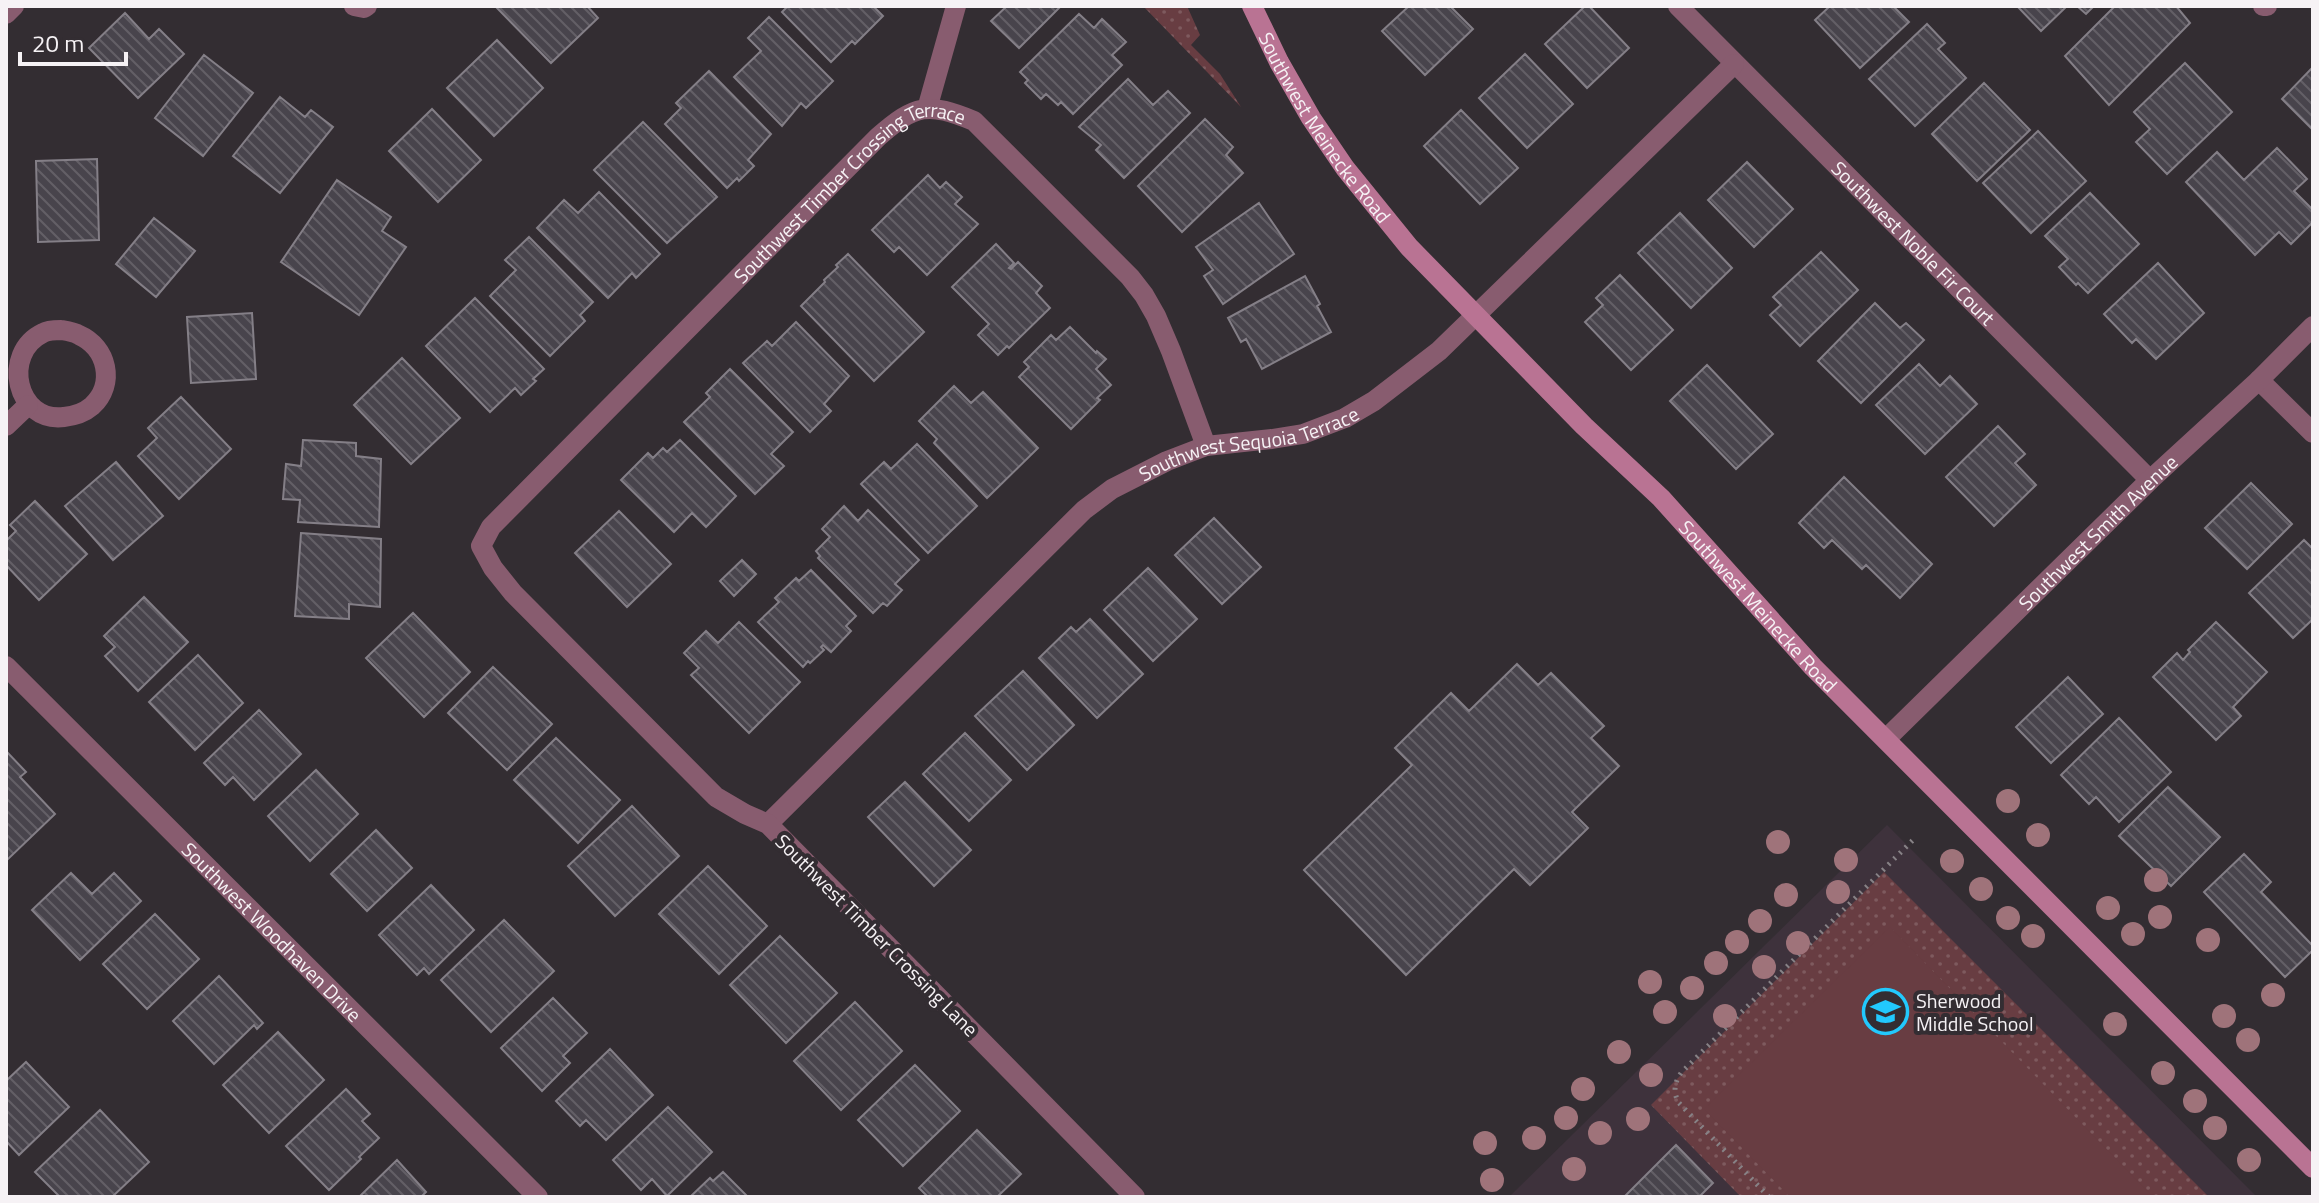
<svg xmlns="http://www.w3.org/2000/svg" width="2319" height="1203" font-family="'Titillium Web',sans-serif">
	<defs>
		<pattern id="grass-dots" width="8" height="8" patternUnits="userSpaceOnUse" patternTransform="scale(2)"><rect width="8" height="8" fill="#683d42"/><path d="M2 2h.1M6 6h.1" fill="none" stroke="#7e5a5e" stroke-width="1.8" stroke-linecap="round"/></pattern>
		<pattern id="building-back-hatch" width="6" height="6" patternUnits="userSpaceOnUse" patternTransform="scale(2)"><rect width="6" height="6" fill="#48444c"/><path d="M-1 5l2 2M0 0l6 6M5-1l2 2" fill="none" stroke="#635f66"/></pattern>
	</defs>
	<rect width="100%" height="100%" fill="#332d32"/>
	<path fill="#3e323c" d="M1887 825 2257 1197H1509Z"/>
	<path fill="url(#grass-dots)" d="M1143 6H1187L1200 35 1191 45 1220 74 1241 107Z
		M1884 872 2209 1197H1741L1651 1105Z"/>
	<path fill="#683d42" d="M1890 927 2153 1197H1790L1704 1109Z"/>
	<path fill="url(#building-back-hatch)" stroke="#847f87" stroke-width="2" d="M587 6 598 18 551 63 496 7Z
		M788 6H873L883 16 855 44 852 41 831 62 782 12Z
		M1007 6H1061L1019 48 991 21Z
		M1409 6H1450L1473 29 1425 75 1382 31Z
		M1585 6H1589L1629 48 1587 88 1545 44Z
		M1830 6H1893L1909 22 1860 68 1815 20Z
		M2017 6H2067L2041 31Z
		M2077 6H2094L2086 14Z
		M2115 6H2176L2190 23 2109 105 2065 56Z
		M125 13 149 39 159 29 184 54 138 98 89 48Z
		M1079 14 1094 28 1102 19 1126 42 1112 55 1122 65 1073 114 1061 102 1058 105 1046 94 1041 99 1025 83 1028 80 1020 72Z
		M769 17 833 81 806 108 801 103 782 126 734 77 761 51 748 38Z
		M1927 24 1945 43 1938 49 1966 78 1915 126 1869 79Z
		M497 40 543 88 494 136 447 88Z
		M1525 54 1573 104 1527 148 1479 98Z
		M204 55 253 93 203 156 155 118Z
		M2185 63 2232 112 2167 174 2136 142 2150 129 2134 112Z
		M2313 67V130L2282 99Z
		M709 71 771 134 748 160 754 166 739 181 737 178 727 188 665 124 681 108 676 103Z
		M1128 79 1153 105 1168 91 1190 113 1124 178 1096 150 1101 145 1079 127Z
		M1984 83 2030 130 1977 181 1932 134Z
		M280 97 305 117 311 110 333 127 280 193 233 156Z
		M432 109 481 160 438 202 389 151Z
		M1461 110 1518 168 1480 204 1424 146Z
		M1205 119 1233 147 1226 155 1243 173 1182 232 1138 186Z
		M643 122 717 197 667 243 594 170Z
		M2038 131 2086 181 2031 233 1983 183Z
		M2277 148 2307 179 2294 191 2313 210V222L2291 244 2279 232 2255 255 2186 182 2217 152 2244 180Z
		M97 159 99 240 38 242 36 161Z
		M1747 162 1793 209 1754 247 1708 200Z
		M928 175 940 188 946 182 962 197 955 204 978 224 927 275 899 247 894 252 872 230Z
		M337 180 391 217 382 231 406 247 359 315 281 262Z
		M599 192 660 254 636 278 632 273 608 298 537 228 564 200 578 213Z
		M2090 193 2139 244 2088 293 2078 283 2076 285 2059 267 2068 259 2045 236Z
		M1259 203 1294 254 1223 304 1204 276 1213 270 1196 247Z
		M1680 213 1732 268 1691 308 1638 253Z
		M154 218 195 251 156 297 116 264Z
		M529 237 593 302 580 315 585 321 550 356 490 296 516 270 505 260Z
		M996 244 1014 263 1009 268 1011 269 1018 262 1042 286 1036 293 1050 308 1009 348 1007 346 998 355 978 335 989 324 952 287Z
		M1821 252 1858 290 1800 346 1770 315 1781 305 1773 297Z
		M848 254 924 332 874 381 801 306 825 282 824 280 838 267 836 265Z
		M2158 263 2204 313 2156 359 2136 339 2132 343 2104 314Z
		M1620 275 1673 330 1631 370 1585 322 1603 305 1596 298Z
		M1305 276 1320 304 1317 306 1331 332 1262 369 1246 339 1241 342 1228 318Z
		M475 298 544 369 533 379 536 381 521 395 515 388 490 412 426 346Z
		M1875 303 1900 328 1906 323 1924 340 1861 403 1818 361Z
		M252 313 256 379 191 383 187 317Z
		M796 322 849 376 824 404 831 411 810 432 743 363 767 341 772 346Z
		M1070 327 1096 353 1097 351 1106 359 1096 369 1111 385 1097 398 1100 400 1071 429 1019 377 1029 367 1024 362 1051 335 1056 340Z
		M402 358 460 418 411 464 354 405Z
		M1919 364 1940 386 1950 376 1977 404 1925 454 1876 405Z
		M1707 365 1773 434 1736 469 1670 401Z
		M730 369 793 432 771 454 784 466 755 494 684 422 710 397 706 393Z
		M954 386 971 403 983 392 1038 448 987 498 934 443 937 439 919 421Z
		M181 397 231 449 179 499 138 456 157 438 148 428Z
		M1998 426 2025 454 2015 463 2036 485 1994 526 1946 477Z
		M303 440 356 443V456L381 459 379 527 298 522 300 500 283 499 286 464 301 466Z
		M680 440 736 496 706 527 692 513 674 532 621 480 648 453 653 458 663 448 667 452Z
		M917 444 977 506 928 553 861 484 884 462 891 469Z
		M116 462 163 516 113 560 65 506Z
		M1844 477 1932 564 1900 598 1866 565 1862 569 1832 540 1824 548 1799 523Z
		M2251 483 2292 524 2247 569 2205 528Z
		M35 501 87 554 39 600 6 565V541L16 531 10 525Z
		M844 506 858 521 868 510 919 560 895 584 902 590 887 606 883 603 873 613 818 558 820 556 816 551 830 537 822 529Z
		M619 511 671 564 627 607 575 553Z
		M1214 518 1261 567 1222 604 1175 555Z
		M301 533 381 539 380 607 349 604V619L295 616Z
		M2304 540 2313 549V619L2293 638 2249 593Z
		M742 560 756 574 734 596 720 581Z
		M1148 568 1197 619 1153 661 1104 610Z
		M811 570 856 616 846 626 851 631 831 652 823 645 821 647 824 650 810 663 808 661 803 667 758 622 779 602 775 598 796 578 799 581Z
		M144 597 188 642 138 691 105 656 115 647 104 636Z
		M413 613 470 672 424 717 366 658Z
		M1090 619 1143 674 1097 718 1039 658 1071 627 1076 632Z
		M739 622 800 682 749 733 691 675 699 668 684 653 706 631 718 643Z
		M2216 622 2267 672 2233 707 2241 716 2216 740 2153 677 2177 653 2183 660 2190 652 2188 650Z
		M198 655 243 703 195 750 149 702Z
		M1517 664 1538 685 1551 673 1604 726 1591 738 1619 766 1572 812 1588 828 1530 885 1514 869 1406 975 1304 870 1412 765 1395 748 1451 693 1469 711Z
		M493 667 552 724 507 770 448 713Z
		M1023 671 1074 725 1027 770 975 716Z
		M2068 677 2103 714 2051 763 2016 727Z
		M259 710 301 754 254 800 233 777 225 785 204 763Z
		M2119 718 2171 772 2119 822 2096 797 2089 804 2061 775Z
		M965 733 1011 780 969 821 923 774Z
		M556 738 620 800 578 843 514 780Z
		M6 751 26 772 20 777 55 814 6 861Z
		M316 770 358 814 310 861 268 816Z
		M905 782 971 850 934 886 868 817Z
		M2168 787 2220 837 2171 886 2119 836Z
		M632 806 679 856 615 916 568 866Z
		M376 830 412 868 367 911 331 874Z
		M2244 854 2271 882 2261 892 2313 946V950L2285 977 2204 892Z
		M708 866 767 926 719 974 659 914Z
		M71 873 92 894 114 873 141 901 80 960 32 910Z
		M431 885 474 930 429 974 424 968 417 975 379 935Z
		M155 914 199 959 147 1009 103 964Z
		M504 920 554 971 491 1032 441 980Z
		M780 936 837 993 786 1043 730 985Z
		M219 976 263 1023 257 1029 254 1025 214 1064 173 1021Z
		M553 998 587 1033 563 1056 570 1063 542 1091 501 1048Z
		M855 1002 902 1051 841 1110 794 1061Z
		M278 1032 324 1080 269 1133 223 1085Z
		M610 1049 653 1095 606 1140 586 1120 580 1126 556 1101Z
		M26 1062 69 1107 19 1155 6 1141V1081Z
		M915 1065 960 1111 903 1166 858 1120Z
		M346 1089 370 1114 362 1121 379 1138 359 1157 361 1159 329 1190 286 1146Z
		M668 1107 712 1152 667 1196 652 1179 641 1190 613 1160Z
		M100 1110 149 1162 112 1197H60L35 1172Z
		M977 1130 1021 1174 997 1197H928L919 1188Z
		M1676 1145 1713 1183 1699 1197H1624Z
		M397 1160 426 1192 421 1197H359Z
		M723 1172 748 1197H690L710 1178 713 1181Z"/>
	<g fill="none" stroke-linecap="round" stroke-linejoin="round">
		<path stroke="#878286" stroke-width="5" stroke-dasharray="2 6" stroke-linecap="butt" d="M1769 1197 1679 1103C1673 1093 1674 1083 1681 1073L1913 840"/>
		<path stroke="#885c6f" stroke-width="20" d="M2263 6H2267
			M927 109 956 6"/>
		<g stroke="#885c6f" stroke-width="20">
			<path d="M354 6 364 8 367 6"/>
			<path id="s1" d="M1678 6 2150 480"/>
			<path d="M6 14 14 6"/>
			<path d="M61 330C67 331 74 332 79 335 107 347 116 384 92 406 85 412 74 416 64 417 16 423 1 353 43 333 48 330 55 330 61 330Z"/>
			<path d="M2259 380 2313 433"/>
			<path d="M6 426 28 405"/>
			<path id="s2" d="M6 666 538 1197"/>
			<path id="s3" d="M1886 739 2150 480 2259 380 2313 326"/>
			<path id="s4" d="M768 824 1084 510 1112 489 1167 461 1206 446 1272 439 1303 434 1345 418 1374 401 1439 351 1734 64"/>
			<path id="s5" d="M1135 1197 768 824 745 814 716 797 513 593 493 568 481 546 491 527 878 137C916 104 927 102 974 121L1130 277 1144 295 1156 316 1171 351 1206 446"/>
		</g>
		<path stroke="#b97393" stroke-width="20" id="s6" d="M1252 6 1279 62 1311 118 1345 168 1409 247 1584 426 1661 498 1813 667 2313 1168"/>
	</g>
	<g fill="#9f737a">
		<circle cx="2008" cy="801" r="12"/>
		<circle cx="2038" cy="835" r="12"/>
		<circle cx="1778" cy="842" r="12"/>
		<circle cx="1846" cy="860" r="12"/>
		<circle cx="1952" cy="861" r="12"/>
		<circle cx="2156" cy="880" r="12"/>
		<circle cx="1981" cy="889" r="12"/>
		<circle cx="1838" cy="892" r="12"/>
		<circle cx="1786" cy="895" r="12"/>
		<circle cx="2108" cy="908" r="12"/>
		<circle cx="2160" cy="917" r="12"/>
		<circle cx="2008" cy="918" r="12"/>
		<circle cx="1760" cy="921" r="12"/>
		<circle cx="2133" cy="934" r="12"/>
		<circle cx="2033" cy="936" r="12"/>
		<circle cx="2208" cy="940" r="12"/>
		<circle cx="1737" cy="942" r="12"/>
		<circle cx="1798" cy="943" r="12"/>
		<circle cx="1716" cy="963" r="12"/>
		<circle cx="1764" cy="967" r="12"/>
		<circle cx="1650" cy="982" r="12"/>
		<circle cx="1692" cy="988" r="12"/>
		<circle cx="2273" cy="995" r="12"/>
		<circle cx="1665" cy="1012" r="12"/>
		<circle cx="1725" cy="1016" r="12"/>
		<circle cx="2224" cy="1016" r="12"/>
		<circle cx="2115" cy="1024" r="12"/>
		<circle cx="2248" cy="1040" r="12"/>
		<circle cx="1619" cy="1052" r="12"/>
		<circle cx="2163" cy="1073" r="12"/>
		<circle cx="1651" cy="1075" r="12"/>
		<circle cx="1583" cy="1089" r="12"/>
		<circle cx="2195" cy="1101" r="12"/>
		<circle cx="1566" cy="1118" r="12"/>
		<circle cx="1638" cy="1119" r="12"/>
		<circle cx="2215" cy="1128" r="12"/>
		<circle cx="1600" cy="1133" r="12"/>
		<circle cx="1534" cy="1138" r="12"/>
		<circle cx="1485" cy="1143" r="12"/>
		<circle cx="2249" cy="1160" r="12"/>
		<circle cx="1574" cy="1169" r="12"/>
		<circle cx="1492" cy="1180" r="12"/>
	</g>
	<defs>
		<symbol id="school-ring" viewBox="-11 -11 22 22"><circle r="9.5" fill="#332d32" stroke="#22c9fd" stroke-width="1.5"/><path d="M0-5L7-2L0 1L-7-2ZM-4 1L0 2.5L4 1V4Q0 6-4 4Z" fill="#22c9fd"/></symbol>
	</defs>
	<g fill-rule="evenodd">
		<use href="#school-ring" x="1860" y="986" width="51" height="51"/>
	</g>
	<g text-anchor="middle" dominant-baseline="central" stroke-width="8" stroke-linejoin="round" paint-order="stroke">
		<g font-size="20" fill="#f6f2f5" stroke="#332d32">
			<text stroke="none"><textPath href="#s6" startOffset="142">Southwest Meinecke Road</textPath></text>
			<text stroke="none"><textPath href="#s5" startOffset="1446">Southwest Timber Crossing Terrace</textPath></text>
			<text stroke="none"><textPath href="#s1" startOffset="334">Southwest Noble Fir Court</textPath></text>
			<text stroke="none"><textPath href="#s4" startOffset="626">Southwest Sequoia Terrace</textPath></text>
			<text stroke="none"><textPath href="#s3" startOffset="296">Southwest Smith Avenue</textPath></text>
			<text stroke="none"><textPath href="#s6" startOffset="790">Southwest Meinecke Road</textPath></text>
			<text stroke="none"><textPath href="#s2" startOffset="376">Southwest Woodhaven Drive</textPath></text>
			<text transform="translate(877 935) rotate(45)">Southwest Timber Crossing Lane</text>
		</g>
		<g font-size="20" fill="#f6f2f5" stroke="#332d32" text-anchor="start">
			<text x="1916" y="1000">Sherwood<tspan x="1916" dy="23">Middle School</tspan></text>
		</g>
	</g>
	<rect width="2319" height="1203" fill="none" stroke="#f6f2f5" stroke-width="16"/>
	<path d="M20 52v12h106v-12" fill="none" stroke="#f6f2f5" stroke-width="4"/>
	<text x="32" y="52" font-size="24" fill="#f6f2f5" stroke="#332d32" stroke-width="6" paint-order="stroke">20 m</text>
</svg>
